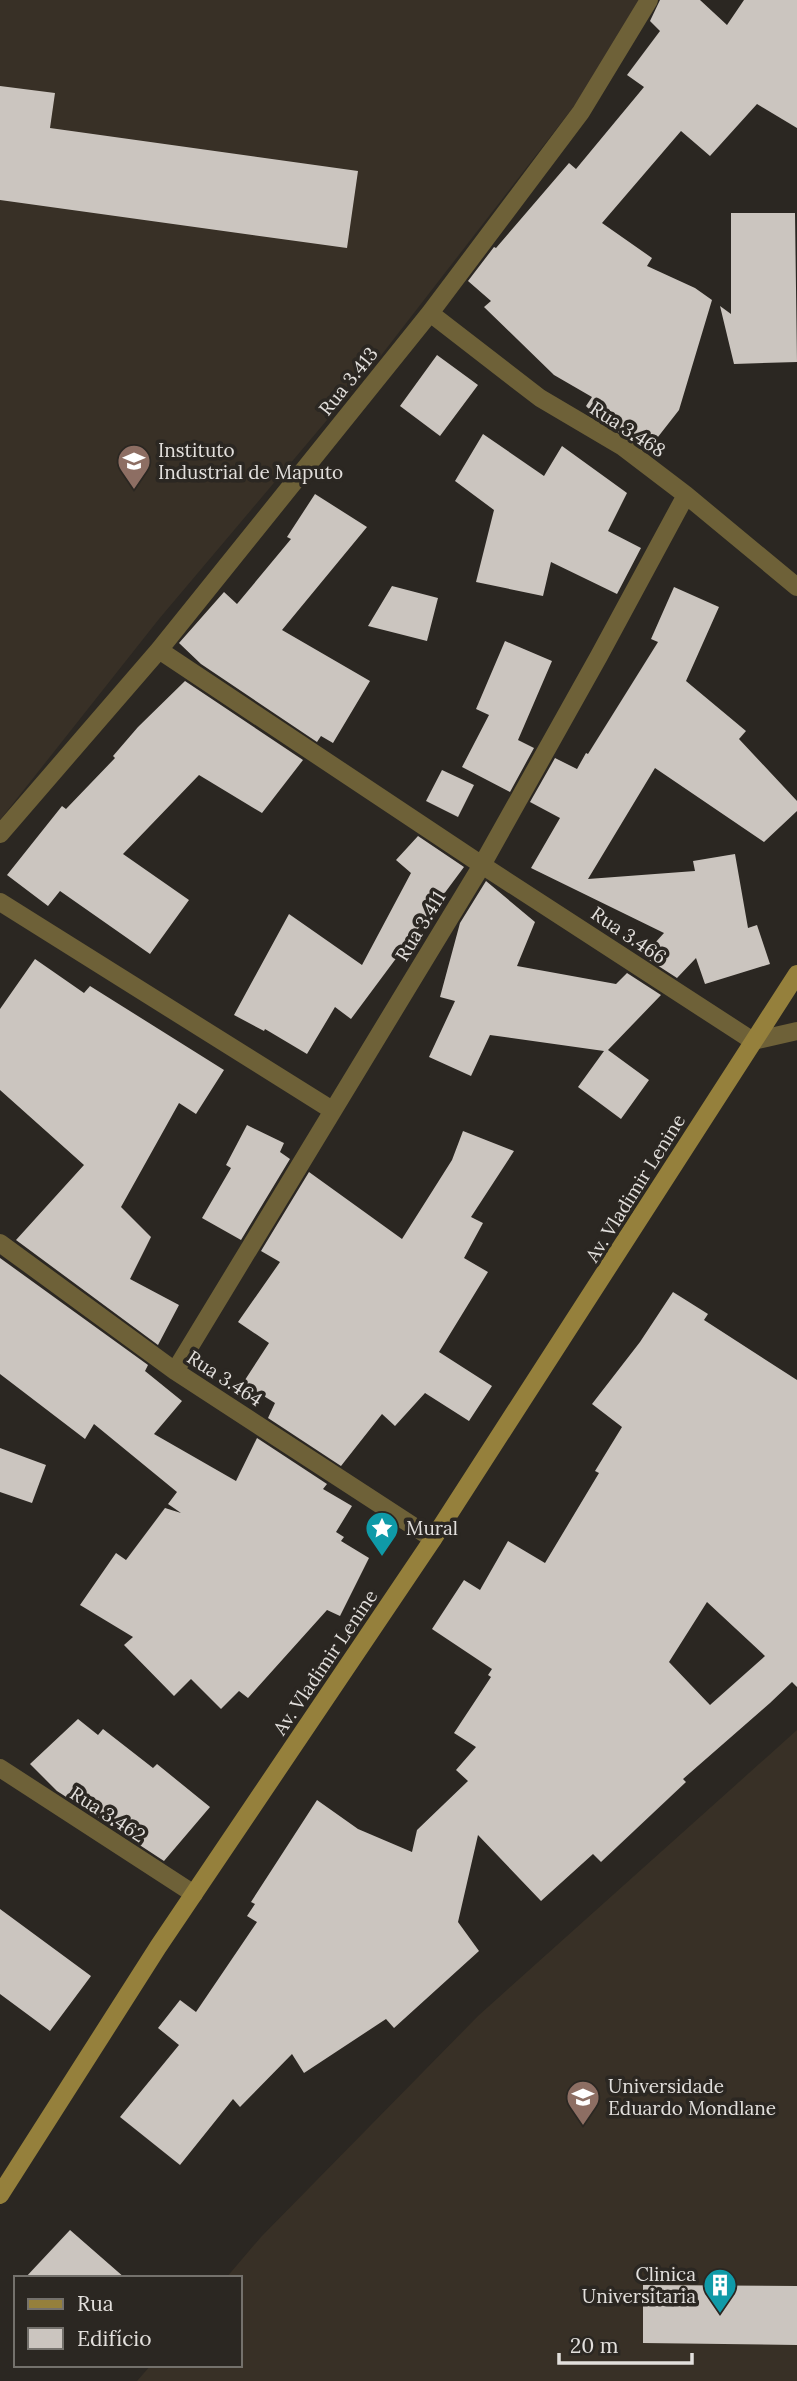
<svg xmlns="http://www.w3.org/2000/svg" width="797" height="2381" font-family="Lora,serif">
	<rect width="100%" height="100%" fill="#2b2722"/>
	<path fill="#383026" d="M0 0H641L585 92 376 362 159 619 0 820Z
		M797 1730V2381H137L151 2365H240V2278H226L261 2237 478 2016Z"/>
	<path fill="#cbc5bf" fill-rule="evenodd" d="M660 0H700L727 25 744 0H797V128L757 104 710 156 681 131 602 223 652 258 647 266 695 288 712 300 679 410 647 451 601 421 586 406 592 397 554 375 484 307 491 301 468 281 494 247 496 248 569 163 576 169 644 87 627 75 660 31 650 21Z
		M0 86 55 93 50 128 358 171 347 248 0 200Z
		M731 213H795L797 362 734 364 720 306 731 314Z
		M437 355 478 385 440 436 400 406Z
		M483 434 544 476 562 446 627 493 608 531 641 548 617 594 551 562 543 596 476 582 494 510 455 481Z
		M315 494 367 527 282 630 370 681 333 743 321 736 317 742 201 664 179 643 224 592 237 604 291 539 287 537Z
		M392 586 438 598 427 641 368 626Z
		M674 587 719 607 686 681 746 731 739 739 797 801V811L764 842 655 768 588 879 695 871 693 861 735 854 748 928 757 925 770 964 705 984 696 958 677 978 643 956 664 933 531 868 560 818 530 802 555 758 577 769 586 753 588 754 658 642 651 639Z
		M505 641 552 661 518 740 534 748 510 792 462 767 489 715 476 709Z
		M185 681 303 760 262 813 199 775 123 854 189 900 150 954 60 891 48 906 7 875 62 806 66 809 115 758 113 756 138 727Z
		M442 770 474 785 458 817 426 801Z
		M418 836 464 867 351 1019 335 1007 307 1054 265 1029 264 1031 234 1015 289 914 362 965 411 873 396 860Z
		M486 881 535 922 517 966 616 984 627 973 661 995 608 1050 649 1080 621 1119 578 1087 604 1051 490 1035 471 1076 429 1057 455 1001 440 997 460 923Z
		M35 959 84 993 90 986 224 1070 196 1114 179 1103 121 1207 151 1237 130 1279 179 1305 158 1345 16 1240 84 1165 0 1090V1009Z
		M247 1125 284 1143 280 1152 290 1159 241 1240 202 1218 231 1168 226 1165Z
		M463 1131 514 1151 471 1217 483 1223 464 1258 488 1272 439 1352 492 1386 469 1421 425 1393 395 1426 382 1414 341 1466 268 1418 275 1403 243 1383 269 1343 238 1322 280 1262 261 1251 309 1172 402 1239 452 1160Z
		M0 1258 148 1365 145 1371 182 1401 154 1434 236 1481 257 1438 327 1484 323 1489 352 1506 336 1532 344 1537 341 1541 369 1558 340 1616 327 1610 248 1698 239 1691 221 1709 191 1679 174 1696 124 1645 133 1637 80 1605 116 1553 126 1560 165 1508 181 1513 168 1504 177 1492 94 1424 85 1439 0 1374Z
		M673 1292 708 1314 704 1320 797 1380V1687L792 1682 770 1703 683 1779 686 1782 601 1862 593 1854 541 1901 478 1835 458 1922 479 1951 394 2028 386 2019 304 2073 292 2054 240 2107 233 2099 180 2165 120 2117 179 2045 158 2028 180 2000 196 2012 257 1922 247 1916 255 1904 251 1902 317 1800 358 1829 412 1852 417 1830 468 1781 456 1770 476 1747 454 1733 491 1677 488 1675 492 1669 432 1629 464 1580 480 1590 508 1541 545 1563 599 1473 595 1471 622 1427 592 1404 640 1342ZM707 1602 765 1656 710 1705 669 1662Z
		M0 1448 46 1465 32 1503 0 1492Z
		M78 1719 98 1735 103 1729 153 1768 157 1764 210 1807 164 1861 103 1821 79 1802 77 1804 57 1791 30 1764Z
		M0 1909 91 1976 50 2031 0 1994Z
		M70 2230 125 2278H25Z
		M643 2285 797 2286V2345L643 2343Z"/>
	<g fill="none" stroke-linecap="round" stroke-linejoin="round">
		<path stroke="#6e6138" stroke-width="18" d="M430 313 540 398 623 447 686 495 797 587
			M159 650 482 865 753 1041 797 1031
			M0 834 159 650 430 313 581 112 649 0
			M0 902 332 1110
			M0 1243 175 1371 433 1539
			M175 1371 482 865 599 656 686 495
			M0 1768 194 1894"/>
		<path stroke="#95803c" stroke-width="18" d="M0 2195 158 1947 433 1539 797 974"/>
	</g>
	<defs>
		<symbol id="school-pin" viewBox="-11 -11 22 30"><path d="M0 17L-7.5 6A9.5 9.5 0 1 1 7.5 6Z" fill="#8d6e63" stroke="#2b2722"/><path d="M0-5L7-2L0 1L-7-2ZM-4 1L0 2.5L4 1V4Q0 6-4 4Z" fill="#fff"/></symbol>
		<symbol id="sight-pin" viewBox="-11 -11 22 30"><path d="M0 17L-7.5 6A9.5 9.5 0 1 1 7.5 6Z" fill="#0f9aa8" stroke="#2b2722"/><path d="M0-6L1.8-2.2L6-1.7L2.9 1.2L3.7 5.4L0 3.3L-3.7 5.4L-2.9 1.2L-6-1.7L-1.8-2.2Z" fill="#fff"/></symbol>
		<symbol id="university-pin" viewBox="-11 -11 22 30"><path d="M0 17L-7.5 6A9.5 9.5 0 1 1 7.5 6Z" fill="#8d6e63" stroke="#2b2722"/><path d="M0-5L7-2L0 1L-7-2ZM-4 1L0 2.5L4 1V4Q0 6-4 4Z" fill="#fff"/></symbol>
		<symbol id="building-pin" viewBox="-11 -11 22 30"><path d="M0 17L-7.5 6A9.5 9.5 0 1 1 7.5 6Z" fill="#0f9aa8" stroke="#2b2722"/><path d="M-4-6H4V6H1V3H-1V6H-4ZM-2.5-4.3h1.7v1.8h-1.7ZM.8-4.3h1.7v1.8H.8ZM-2.5-1h1.7V.8h-1.7ZM.8-1h1.7V.8H.8Z" fill="#fff"/></symbol>
	</defs>
	<g fill-rule="evenodd">
		<use href="#school-pin" x="115" y="442" width="38" height="52"/>
		<use href="#sight-pin" x="363" y="1509" width="38" height="52"/>
		<use href="#university-pin" x="564" y="2078" width="38" height="52"/>
		<use href="#building-pin" x="701" y="2266" width="38" height="52"/>
	</g>
	<g text-anchor="middle" dominant-baseline="central" stroke-width="7" stroke-linejoin="round" paint-order="stroke">
		<g font-size="19" fill="#e2dfdc" stroke="#2b2722">
			<text transform="translate(348 381) rotate(-51)">Rua 3.413</text>
			<text transform="translate(628 429) rotate(33)">Rua 3.468</text>
			<text transform="translate(420 926) rotate(-59)">Rua 3.411</text>
			<text transform="translate(629 935) rotate(34)">Rua 3.466</text>
			<text transform="translate(635 1188) rotate(-58)">Av. Vladimir Lenine</text>
			<text transform="translate(225 1378) rotate(33)">Rua 3.464</text>
			<text transform="translate(325 1662) rotate(-56)">Av. Vladimir Lenine</text>
			<text transform="translate(108 1814) rotate(33)">Rua 3.462</text>
		</g>
		<g font-size="19" fill="#e2dfdc" stroke="#2b2722" text-anchor="start">
			<text x="158" y="450">Instituto<tspan x="158" dy="22">Industrial de Maputo</tspan></text>
			<text x="406" y="1528">Mural</text>
			<text x="608" y="2086">Universidade<tspan x="608" dy="22">Eduardo Mondlane</tspan></text>
			<text x="696" y="2274" text-anchor="end">Clinica<tspan x="696" dy="22">Universitaria</tspan></text>
		</g>
	</g>
	<rect x="14" y="2276" width="228" height="91" fill="#2b2722" stroke="#74716c" stroke-width="2"/>
	<rect x="28" y="2299" width="35" height="10" fill="#95803c" stroke="#74716c" stroke-width="2"/>
	<text x="77" y="2311" font-size="21" fill="#e2dfdc">Rua</text>
	<rect x="28" y="2328" width="35" height="21" fill="#cbc5bf" stroke="#74716c" stroke-width="2"/>
	<text x="77" y="2346" font-size="21" fill="#e2dfdc">Edifício</text>
	<path d="M559 2353v10h133v-10" fill="none" stroke="#e2dfdc" stroke-width="3.5"/>
	<text x="570" y="2353" font-size="21" fill="#e2dfdc" stroke="#2b2722" stroke-width="5" paint-order="stroke">20 m</text>
</svg>
